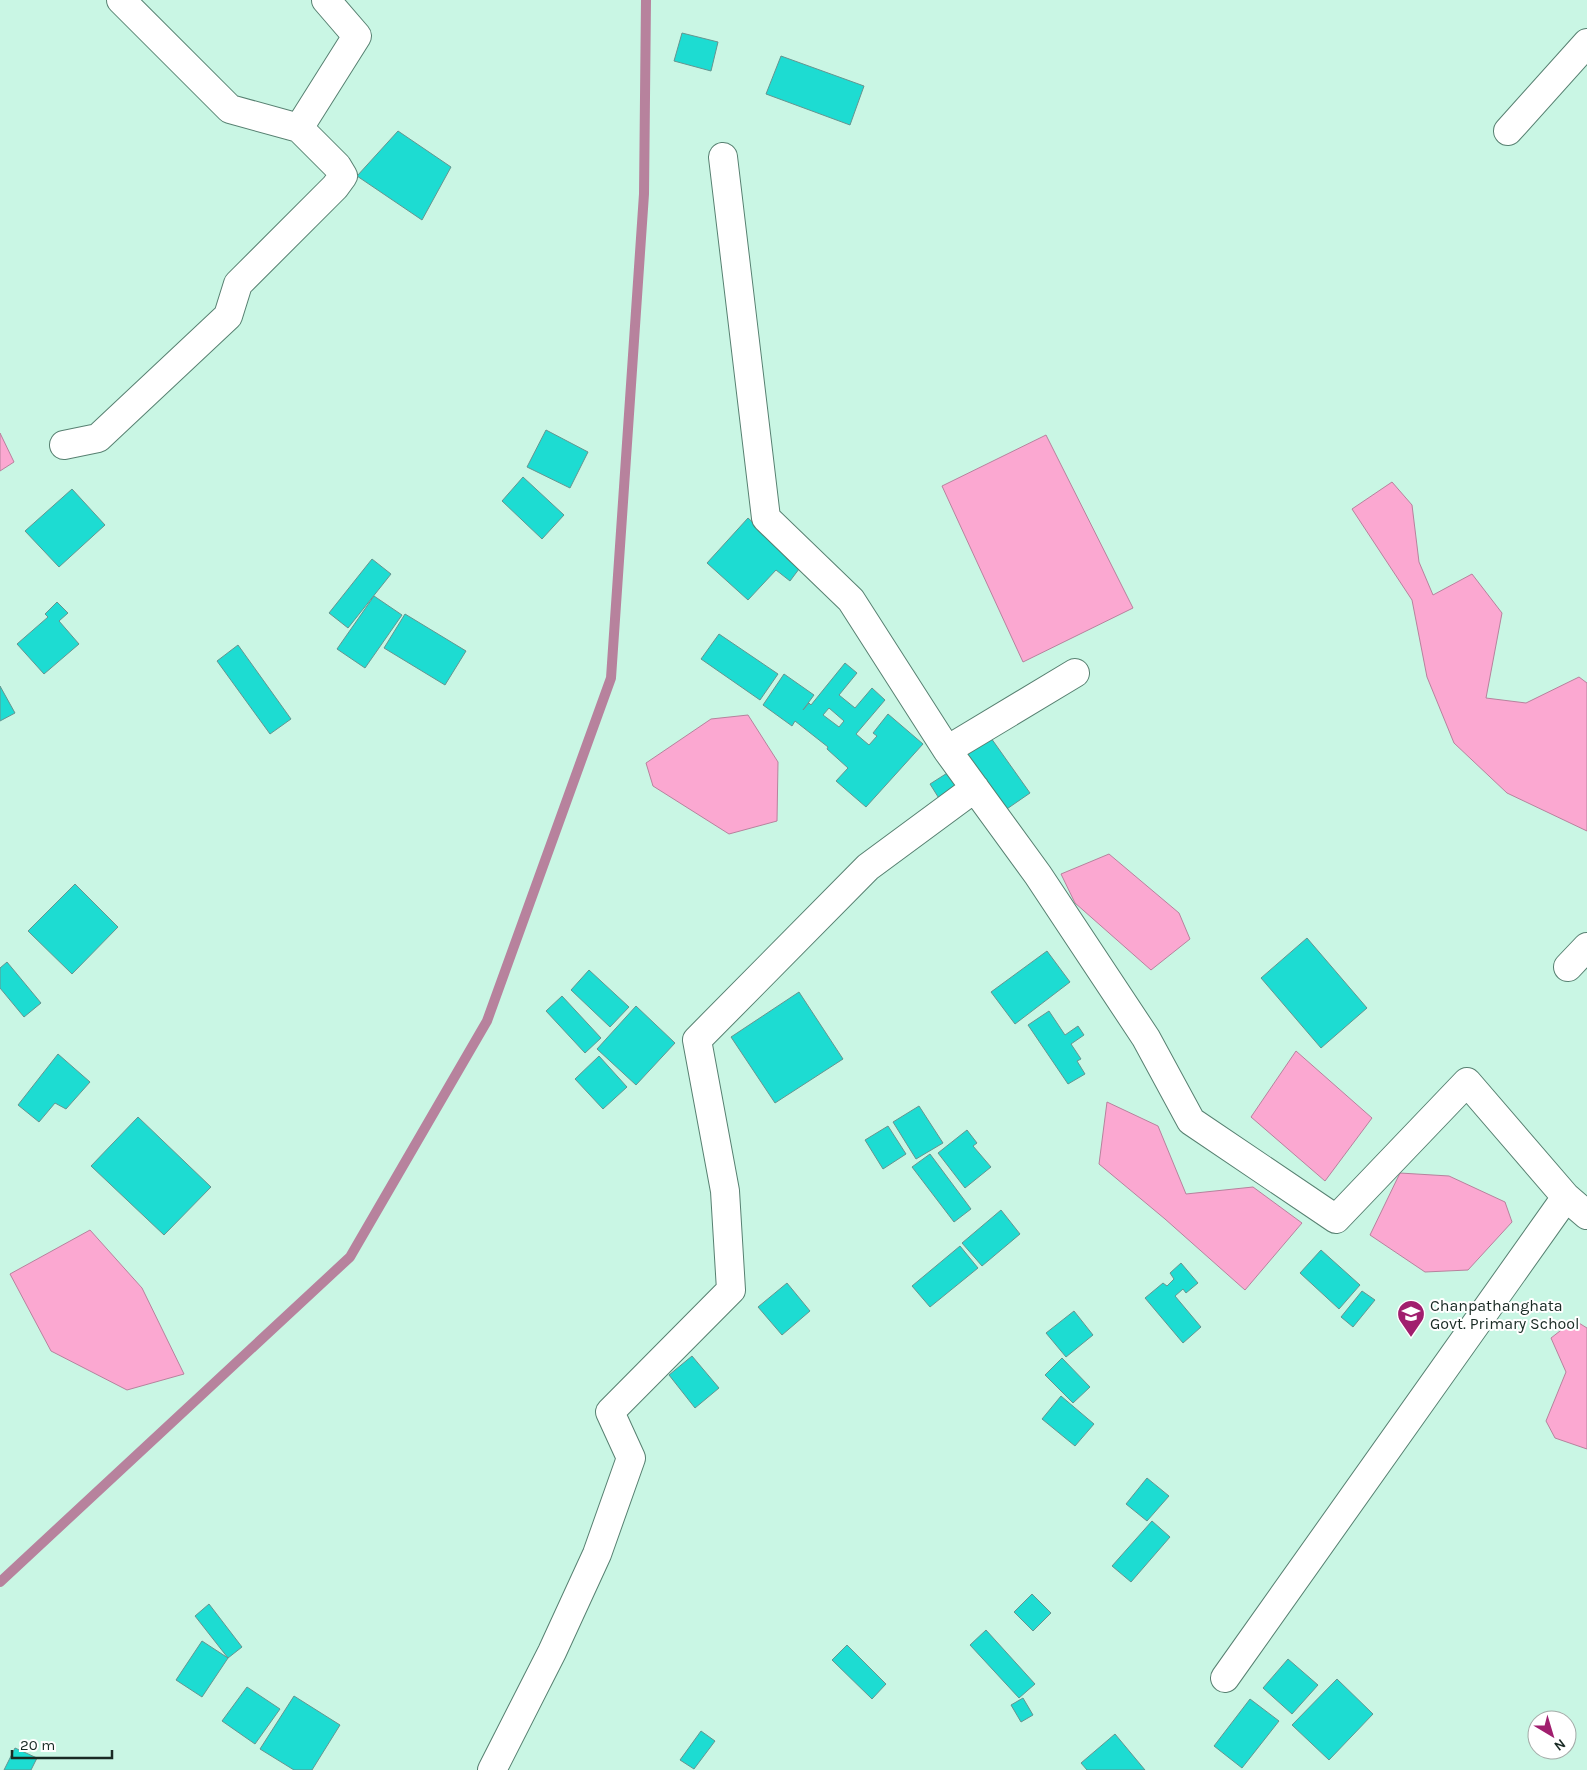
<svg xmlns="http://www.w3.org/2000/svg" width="1587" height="1770" font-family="Karla,sans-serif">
	<rect width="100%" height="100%" fill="#c9f6e4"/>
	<path fill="#fba8d1" stroke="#b7829d" d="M0 433 14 462 0 471Z
		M1046 435 1133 608 1023 662 942 486Z
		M1392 482 1412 505 1419 562 1433 595 1472 574 1502 613 1486 698 1526 703 1579 677 1587 683V831L1507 793 1454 743 1427 677 1412 600 1352 509Z
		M748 715 778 762 777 821 729 834 653 786 646 763 711 719Z
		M1109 854 1179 913 1190 939 1151 970 1075 903 1061 874Z
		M1296 1051 1372 1118 1325 1181 1251 1117Z
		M1107 1102 1158 1126 1186 1194 1253 1187 1302 1223 1245 1290 1165 1219 1099 1164Z
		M1400 1173 1449 1176 1505 1202 1512 1222 1468 1270 1425 1272 1370 1235Z
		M90 1230 142 1288 184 1374 127 1390 51 1351 10 1274Z
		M1574 1320 1587 1328V1449L1555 1438 1546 1421 1566 1372 1551 1338Z"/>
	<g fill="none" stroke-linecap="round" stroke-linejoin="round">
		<path stroke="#b7829d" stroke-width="10" d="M0 1582 350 1257 487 1021 611 678 644 194 646 0"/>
	</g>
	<path fill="#1ddcd2" stroke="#659590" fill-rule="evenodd" d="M682 33 718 42 711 71 674 61Z
		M781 56 864 86 850 125 766 94Z
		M398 131 451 167 422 220 357 176Z
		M546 430 588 452 570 488 527 467Z
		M523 477 564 515 542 539 502 501Z
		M72 489 105 525 59 567 25 531Z
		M748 518 789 555 786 558 799 569 790 581 776 570 748 600 707 563Z
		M372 559 391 574 348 628 329 613Z
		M374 596 402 615 365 668 337 649Z
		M57 602 68 613 59 621 79 644 44 674 17 644 48 617 45 614Z
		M405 614 466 651 445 685 384 648Z
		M719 634 778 674 760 700 701 659Z
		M238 645 291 719 270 734 217 661Z
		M845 663 857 673 839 695 855 708 872 688 885 700 856 734 869 745 877 736 873 733 888 714 923 744 866 807 836 781 848 768 827 749 828 747 795 721 792 726 763 705 784 674 814 695 803 710 809 703 811 705ZM829 708 844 721 839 727 823 715Z
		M0 686 15 713 0 721Z
		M991 738 1030 793 1001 813 962 758Z
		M952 770 962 786 940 800 930 784Z
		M75 884 118 927 72 974 28 931Z
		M1307 938 1367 1008 1321 1048 1261 978Z
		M1047 951 1070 982 1015 1024 991 992Z
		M7 962 41 1003 24 1017 0 988V968Z
		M589 970 629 1007 610 1027 571 990Z
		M799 992 843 1059 775 1103 731 1037Z
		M562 996 601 1038 585 1053 546 1011Z
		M636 1006 675 1043 636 1085 597 1049Z
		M1049 1011 1065 1035 1078 1026 1084 1035 1071 1044 1081 1059 1077 1061 1085 1074 1068 1084 1028 1025Z
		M58 1054 90 1082 66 1109 55 1103 39 1122 18 1105Z
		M599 1056 627 1087 603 1109 575 1079Z
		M919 1106 943 1143 916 1159 893 1122Z
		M138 1117 211 1187 164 1235 91 1166Z
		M888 1126 906 1154 883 1169 865 1140Z
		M967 1130 977 1143 973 1146 991 1167 965 1188 938 1153Z
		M930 1154 971 1209 954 1222 912 1167Z
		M1001 1210 1020 1234 982 1266 962 1243Z
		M960 1246 978 1268 930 1307 912 1286Z
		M1321 1250 1360 1285 1339 1309 1300 1273Z
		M1181 1263 1198 1283 1186 1293 1183 1289 1175 1296 1201 1327 1183 1343 1145 1298 1163 1283 1167 1286 1174 1279 1170 1273Z
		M787 1283 810 1311 782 1335 758 1307Z
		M1362 1291 1375 1300 1353 1327 1341 1317Z
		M1074 1311 1093 1335 1066 1357 1046 1333Z
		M692 1356 719 1388 695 1408 669 1375Z
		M1062 1358 1090 1387 1073 1403 1045 1375Z
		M1061 1396 1094 1424 1075 1446 1042 1419Z
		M1147 1478 1169 1496 1147 1521 1126 1504Z
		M1152 1521 1170 1537 1131 1582 1112 1566Z
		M1032 1594 1051 1613 1033 1631 1014 1612Z
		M209 1604 242 1647 228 1658 195 1616Z
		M986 1630 1035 1684 1019 1698 970 1645Z
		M202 1641 228 1658 202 1697 176 1680Z
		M847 1645 886 1684 872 1699 832 1660Z
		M1288 1659 1318 1685 1292 1714 1263 1688Z
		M1337 1679 1373 1714 1329 1760 1292 1725Z
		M247 1687 280 1709 255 1744 222 1721Z
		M294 1696 340 1725 312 1770H294L260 1749Z
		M1023 1698 1033 1715 1021 1722 1011 1705Z
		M1250 1699 1279 1721 1242 1768 1214 1746Z
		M701 1731 715 1741 694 1769 680 1760Z
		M1115 1734 1145 1770H1087L1081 1763Z
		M15 1748 37 1758 31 1770H4Z"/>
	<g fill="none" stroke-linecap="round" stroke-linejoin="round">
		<defs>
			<path id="minor" d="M299 128 357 36 326 0
				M1508 131 1587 43
				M723 157 766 518 851 600 947 750 1075 673
				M64 445 98 438 228 316 238 284 335 187 343 176 337 166 299 128 230 109 121 0
				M947 750 1038 875 1146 1038 1191 1121 1336 1219 1467 1082 1566 1197 1587 1215
				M1568 967 1587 947
				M1225 1678 1566 1197
				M492 1770 552 1652 597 1554 631 1458 610 1412 731 1290 725 1191 697 1040 868 867 975 788"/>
		</defs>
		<use href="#minor" stroke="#578071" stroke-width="30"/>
		<use href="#minor" stroke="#fff" stroke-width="28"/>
	</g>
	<defs>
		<symbol id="school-pin" viewBox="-11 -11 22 30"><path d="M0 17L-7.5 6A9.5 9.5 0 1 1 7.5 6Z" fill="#a11e6e" stroke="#fff"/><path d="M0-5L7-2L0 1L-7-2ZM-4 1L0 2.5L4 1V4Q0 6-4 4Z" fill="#fff"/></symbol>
	</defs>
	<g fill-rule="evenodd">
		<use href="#school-pin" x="1395" y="1298" width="32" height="43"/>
	</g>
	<g text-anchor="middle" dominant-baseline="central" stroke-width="4" stroke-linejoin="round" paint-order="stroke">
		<g font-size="16" fill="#192a24" stroke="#fff" text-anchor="start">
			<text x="1430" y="1305">Chanpathanghata<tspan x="1430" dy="18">Govt. Primary School</tspan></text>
		</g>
	</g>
	<g transform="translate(1552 1735) rotate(142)"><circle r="24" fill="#ffffff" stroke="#a3aaa7"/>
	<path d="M0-4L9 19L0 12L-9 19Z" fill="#a11e6e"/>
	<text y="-8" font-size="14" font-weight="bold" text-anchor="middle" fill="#192a24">N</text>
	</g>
	<path d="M12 1750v8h100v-8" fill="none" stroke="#192a24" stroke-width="2.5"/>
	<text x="20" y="1750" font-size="15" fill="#192a24" stroke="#ffffff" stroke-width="4" paint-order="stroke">20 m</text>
</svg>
